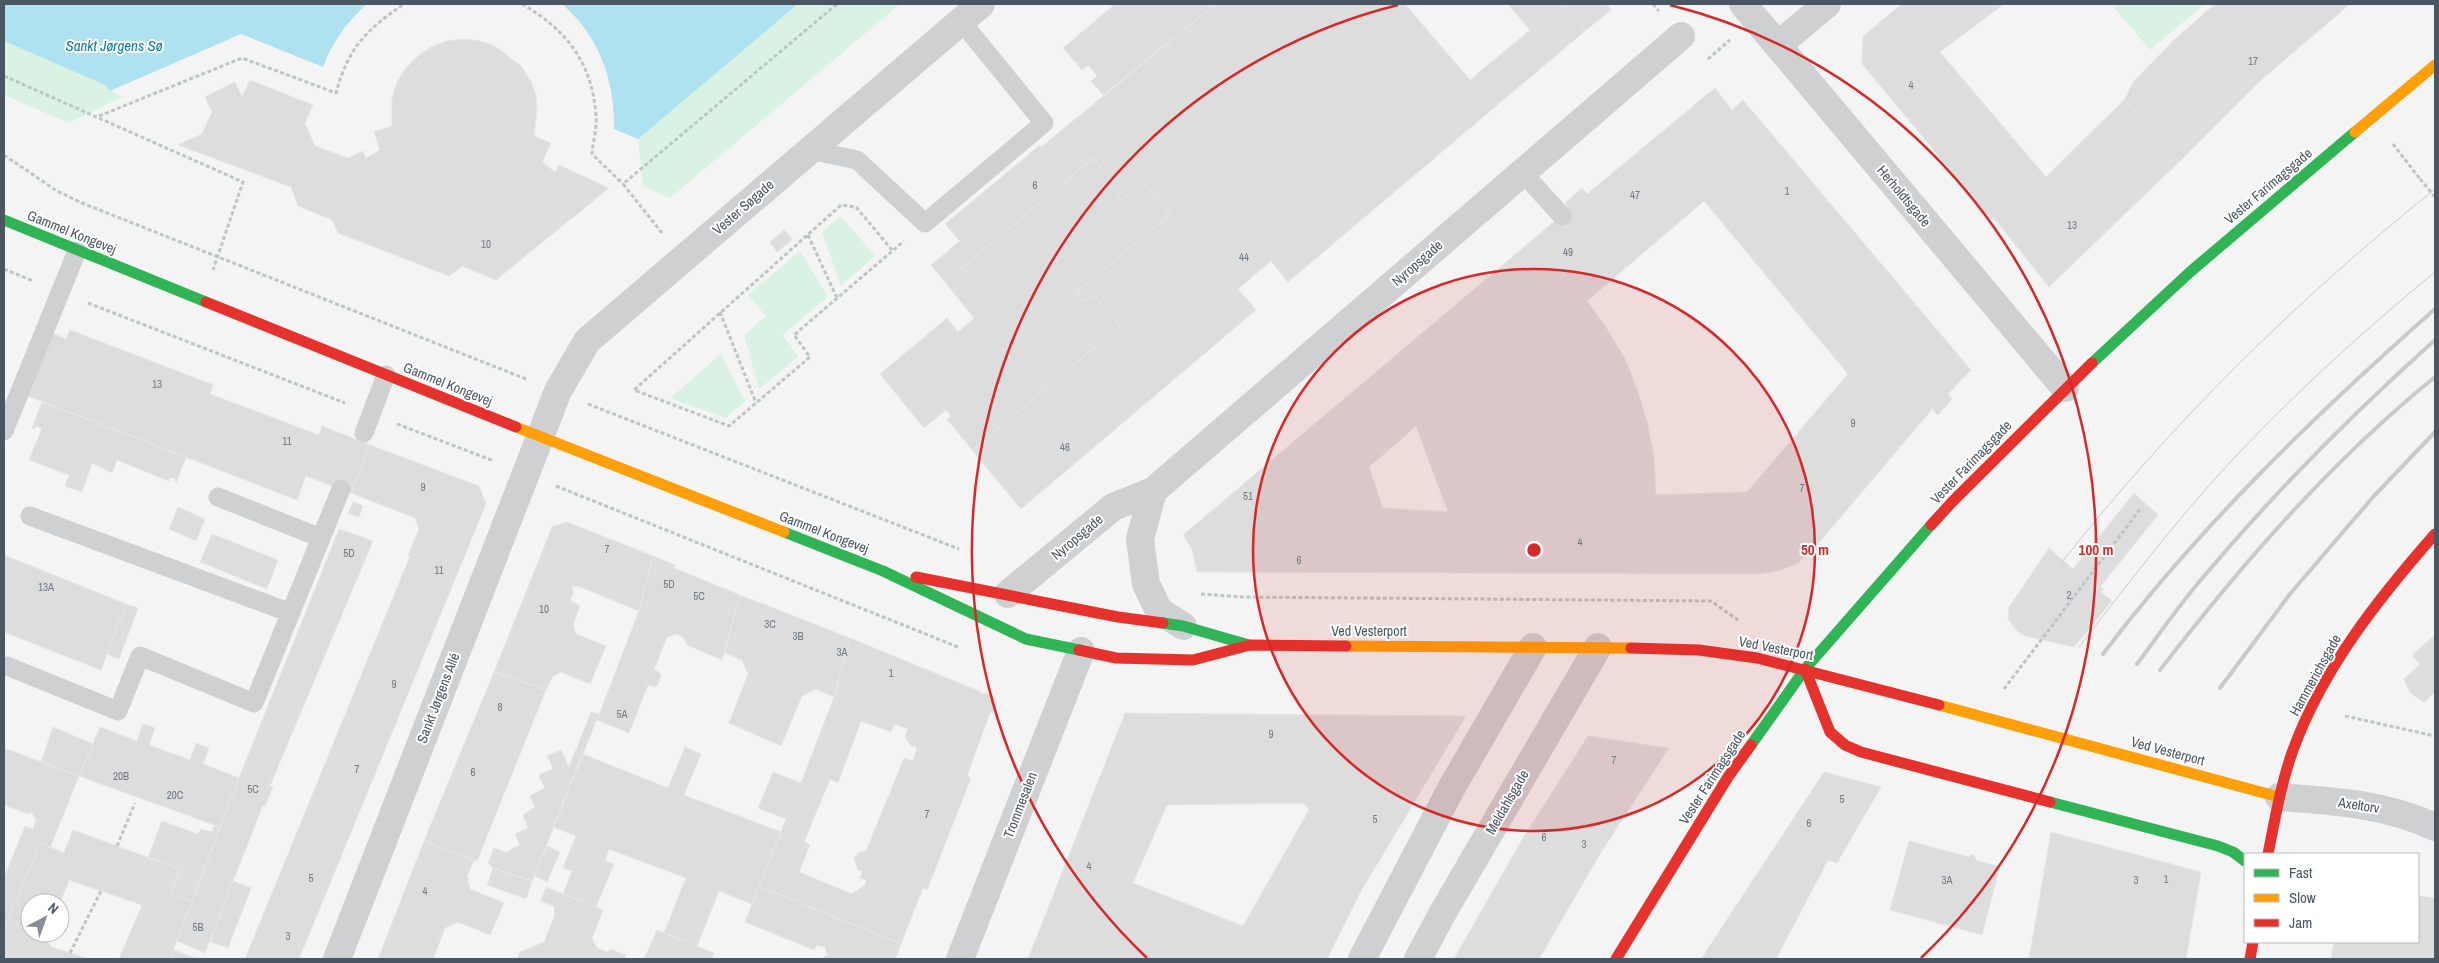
<svg xmlns="http://www.w3.org/2000/svg" width="2439" height="963" font-family="'Archivo Narrow',sans-serif">
	<rect width="100%" height="100%" fill="#f4f4f4"/>
	<path fill="#d9f2e3" d="M798 4H900L670 198 643 186 638 139Z
		M2111 4H2205L2150 50Z
		M4 41 105 85 110 91 122 97 69 123 4 95Z
		M841 216 875 256 841 286 822 232Z
		M800 251 828 297 782 335 799 356 759 389 744 335 766 316 748 295Z
		M721 354 745 401 726 418 670 398Z"/>
	<path fill="#aee2f0" d="M4 4H367C347 22 333 41 323 67L241 34 110 91 105 85 4 41Z
		M562 4H798L638 139 614 129C615 80 599 36 562 4Z"/>
	<path fill="#ddddde" stroke="#e5e6e7" fill-rule="evenodd" d="M1115 4H1216L1103 95 1091 81 1097 76 1088 65 1082 70 1063 48Z
		M1216 4H1405L1470 80 1530 30 1508 4H1562L1585 31 1288 282 1271 261 1238 289 1256 310 1021 509 972 450 1120 326 1094 295 1084 303 1076 293 1170 214 1143 182 1121 200 1117 195 1121 191 1093 158 945 282 931 265 960 241 945 224 1040 145 1041 147Z
		M1562 4H1607L1611 10 1585 31Z
		M1902 4H2004L1940 52 2046 177 2124 100 2179 162 2049 287 1993 217 1991 219 1862 64 1863 36Z
		M2215 4H2350L2260 81 2179 162 2124 100 2134 81 2174 40Z
		M464 39 480 41 495 46 521 66 530 80 536 95 537 110 534 136 551 143 542 162 555 172 559 165 609 188 496 280 462 266 449 276 338 233 332 220 298 206 291 187 178 145 202 134 212 112 205 97 235 82 242 97 250 80 313 105 305 123 315 146 348 158 363 151 366 158 380 150 374 132 392 126V98L397 82 406 68 418 56 431 47 447 41Z
		M1715 88 1732 110 1743 100 1971 370 1948 394 1952 399 1938 415 1933 410 1934 407 1812 551 1798 563 1778 571 1756 574 1197 572 1192 549 1183 535 1569 209 1565 203 1582 188 1587 194ZM1704 201 1848 374 1747 492 1656 495 1654 459 1648 425 1638 392 1625 359 1607 329 1587 301ZM1416 426 1448 512 1383 508 1369 467Z
		M1093 158 1121 191 1117 195 1121 200 1143 182 1170 214 1076 293 1084 303 1094 295 1120 326 972 450 947 419 951 416 946 410 924 428 880 374 947 318 958 332 974 318 945 282Z
		M784 230 793 239 777 252 770 242Z
		M70 330 211 384 213 385 210 394 319 435 322 426 370 445 351 493 306 476 297 500 28 396 52 333 66 339Z
		M42 402 186 457 176 483 175 479 170 477 169 481 117 460 112 473 92 463 82 492 65 486 69 475 29 460 42 428 36 426 34 429 32 428Z
		M370 445 479 486 486 504 299 959H245L410 556 408 555 419 529 415 518 351 493Z
		M2134 493 2158 515 2100 587 2104 589 2101 592 2112 601 2074 647 2025 636 2017 631 2008 619 2009 607 2049 548 2073 569Z
		M353 502 363 506 359 517 348 513Z
		M178 507 205 519 196 541 169 529Z
		M567 522 653 556 639 611 578 586 572 587 573 593 570 600 580 606 573 625 576 634 606 646 590 684 561 672 553 676 546 690 494 672 552 527Z
		M339 529 373 541 270 786 273 787 265 806 263 805 205 953 177 941 239 778Z
		M212 534 278 560 267 589 200 562Z
		M4 555 126 604 101 670 4 632Z
		M653 556 675 565 674 568 740 595 722 660 687 645 683 637 677 634 667 637 654 670 659 672 661 676 658 685 654 687 648 685 629 733 597 720 639 611Z
		M740 595 850 638 834 697 816 689 802 696 781 746 729 723 748 674 742 660 725 653Z
		M126 604 138 608 119 659 107 654Z
		M2435 635V692L2424 702 2410 693 2404 679 2420 664 2414 658 2413 654Z
		M850 638 981 692V695L986 693 994 697 997 704 993 712 990 713 967 776 971 778 927 890 923 888 901 944 759 886 786 819 758 808 773 772 801 783 834 697ZM861 721 891 732 895 724 908 729 905 737 910 745 917 748 913 761 904 758 866 851 859 852 854 858 858 870 862 871 860 878 866 880 865 885 852 894 799 872 810 845 804 842 830 779 838 783Z
		M494 672 546 690 477 861 424 841Z
		M591 712 599 714 532 881 493 868 488 863 494 848 508 853 509 850 520 845 515 834 528 828 523 815 535 807 530 796 545 788 539 777 540 774 553 769 547 756 561 750 569 767Z
		M1125 713 1466 716 1361 891 1327 959H1028ZM1304 803 1309 810 1243 926 1133 883 1167 805Z
		M143 724 155 728 149 745 190 760 196 743 209 748 203 764 239 778 220 827 79 776 100 727 137 741Z
		M53 727 93 744 79 776 41 762Z
		M1588 736 1669 748 1600 854 1539 959H1454L1523 838Z
		M685 747 701 754 684 795 781 832 752 904 719 891 697 946 664 933 686 878 609 849 605 861 614 864 596 907 563 894 572 871 563 868 576 836 553 827 582 754 668 788Z
		M4 748 79 776 50 848 41 843 4 928V878L25 826 33 829 36 821 32 812 28 814 4 805Z
		M1824 772 1881 787 1837 863 1828 860 1776 959H1701Z
		M162 821 198 834 201 829 212 832 214 826 220 827 192 901 171 893 180 869 148 858Z
		M73 830 180 869 171 893 192 901 170 959H119L142 905 69 880 60 903H30V933H48L46 938 51 947 89 959H4V928L41 843 64 853Z
		M2051 832 2201 872 2186 959H2029Z
		M424 841 474 860 467 876 470 889 504 903 490 935 458 922 445 928 433 959H378Z
		M1909 841 1969 857 1973 854 1977 861 2000 866 1982 935 1890 910Z
		M547 846 560 852 547 882 534 876Z
		M493 868 532 881 526 899 487 885Z
		M233 881 251 888 228 948 211 942V939Z
		M759 886 901 944 895 959H820L828 955 824 947 817 945 814 950 745 922Z
		M546 887 603 910 592 938 597 948 608 952 610 949 626 955 625 958 628 959H517L520 952 544 942 555 915 554 906 541 901Z
		M2418 896 2435 898V959H2331L2334 942H2418Z
		M657 930 714 953 712 959H644Z
		M174 950 197 959H170Z"/>
	<g fill="none" stroke-linecap="round" stroke-linejoin="round">
		<path stroke="#bcc7c4" stroke-width="3" stroke-dasharray="4 2.5" stroke-linecap="butt" d="M522 4C567 30 592 63 596 115 597 128 593 142 592 154L623 184
			M1653 4 1659 11
			M1708 59 1730 40
			M4 76 243 182 213 270
			M99 116 242 58 336 93C348 48 366 30 404 4
			M2393 144 2420 179
			M4 155 57 191 82 203 526 379
			M662 233 623 184 837 4
			M808 235 837 298
			M892 250 856 207 841 205 634 390 729 426 810 357 794 335 904 241
			M4 269 33 281
			M88 303 345 403
			M720 312 756 403
			M588 404 959 549
			M397 424 494 461
			M556 486 958 647
			M1201 594 1242 597 1711 601 1738 620
			M2004 689 2141 508
			M2345 716 2435 736
			M117 846 135 803
			M70 953 101 891"/>
		<path stroke="#ced0d2" stroke-width="19" d="M810 150 857 160 925 223 1044 123 961 21
			M1522 172 1562 216
			M4 431 77 251
			M364 433 386 375
			M218 497 321 538
			M30 516 291 613
			M7 666 118 711 140 656 254 703 341 489"/>
		<path stroke="#ced0d2" stroke-width="28" d="M1743 4 2065 388
			M1778 45 1827 4
			M1153 491 1140 539 1146 584 1159 611 1183 626
			M1008 594 1113 507 1153 491 1681 36
			M2279 797C2333 801 2386 804 2435 827
			M337 959 558 391 587 341 981 4
			M960 959 1081 651
			M1362 959 1452 787 1533 647
			M1418 959 1442 914 1598 647"/>
		<path stroke="#30b455" stroke-width="11" d="M4 220 206 302
			M2092 363 2190 272 2355 132
			M784 532 883 571 1026 639 1079 650
			M1163 623 1183 626 1249 645
			M1751 745 1805 669 1931 525
			M2050 802 2218 846 2233 852 2245 861"/>
		<path stroke="#ff9f0a" stroke-width="11" d="M2355 132 2435 65
			M516 427 784 532
			M1346 646 1631 648
			M1939 705 2279 797"/>
		<path stroke="#e5322d" stroke-width="11" d="M206 302 516 427
			M1931 525 1953 501 2092 363
			M916 577 1118 617 1163 623
			M1631 648 1699 650 1757 658 1939 705
			M1079 650 1116 658 1193 660 1250 645 1346 646
			M1805 669 1830 732 1845 745 1861 752 2050 802
			M2268 854C2275 819 2281 783 2293 750 2323 668 2378 599 2435 534
			M1616 959 1728 777 1751 745
			M2250 959 2253 942"/>
		<path stroke="#c9cacc" stroke-width="1" d="M2061 563C2173 422 2294 302 2435 189
			M2079 647C2116 599 2153 551 2192 505 2265 420 2349 343 2435 272"/>
		<path stroke="#c9cacc" stroke-width="4" d="M2103 654C2199 527 2316 414 2435 309
			M2137 664C2158 636 2177 608 2199 582 2272 495 2351 415 2435 340
			M2160 670C2242 564 2330 462 2435 377
			M2220 688 2290 594 2373 497 2435 432"/>
		<path stroke="#bcc7c4" stroke-width="3" stroke-dasharray="4 2.5" stroke-linecap="butt" d="M2420 179 2435 197"/>
	</g>
	<circle cx="1534" cy="550" r="281" fill="#d62828" fill-opacity=".12"/>
	<g fill="none" stroke="#d62828" stroke-width="2.5">
		<circle cx="1534" cy="550" r="281"/>
		<path d="M1147 958A562 562 0 0 1 1398 5M1670 5A562 562 0 0 1 1921 958"/>
	</g>
	<g text-anchor="middle" dominant-baseline="central" stroke-width="4" stroke-linejoin="round" paint-order="stroke">
		<g font-size="11" fill="#707881">
			<text x="2253" y="61">17</text>
			<text x="1911" y="85">4</text>
			<text x="1035" y="185">6</text>
			<text x="1787" y="191">1</text>
			<text x="1635" y="195">47</text>
			<text x="2072" y="225">13</text>
			<text x="486" y="244">10</text>
			<text x="1568" y="252">49</text>
			<text x="1244" y="257">44</text>
			<text x="157" y="384">13</text>
			<text x="1853" y="423">9</text>
			<text x="287" y="441">11</text>
			<text x="1065" y="447">46</text>
			<text x="423" y="487">9</text>
			<text x="1802" y="488">7</text>
			<text x="1248" y="496">51</text>
			<text x="1580" y="542">4</text>
			<text x="607" y="549">7</text>
			<text x="349" y="553">5D</text>
			<text x="1299" y="560">6</text>
			<text x="439" y="570">11</text>
			<text x="669" y="584">5D</text>
			<text x="46" y="587">13A</text>
			<text x="2069" y="595">2</text>
			<text x="699" y="596">5C</text>
			<text x="544" y="609">10</text>
			<text x="770" y="624">3C</text>
			<text x="798" y="636">3B</text>
			<text x="842" y="652">3A</text>
			<text x="891" y="673">1</text>
			<text x="394" y="684">9</text>
			<text x="500" y="707">8</text>
			<text x="622" y="714">5A</text>
			<text x="1271" y="734">9</text>
			<text x="1614" y="760">7</text>
			<text x="357" y="769">7</text>
			<text x="473" y="772">6</text>
			<text x="121" y="776">20B</text>
			<text x="253" y="789">5C</text>
			<text x="175" y="795">20C</text>
			<text x="1842" y="799">5</text>
			<text x="927" y="814">7</text>
			<text x="1375" y="819">5</text>
			<text x="1809" y="823">6</text>
			<text x="1544" y="837">6</text>
			<text x="1584" y="844">3</text>
			<text x="1089" y="866">4</text>
			<text x="311" y="878">5</text>
			<text x="2166" y="879">1</text>
			<text x="1947" y="880">3A</text>
			<text x="2136" y="880">3</text>
			<text x="425" y="891">4</text>
			<text x="198" y="927">5B</text>
			<text x="288" y="936">3</text>
		</g>
		<g font-size="14" fill="#4a5661" stroke="#fff">
			<text transform="translate(2268 186) rotate(-40)">Vester Farimagsgade</text>
			<text transform="translate(1904 196) rotate(50)">Herholdtsgade</text>
			<text transform="translate(743 207) rotate(-41)">Vester Søgade</text>
			<text transform="translate(72 232) rotate(22)">Gammel Kongevej</text>
			<text transform="translate(1417 263) rotate(-41)">Nyropsgade</text>
			<text transform="translate(448 384) rotate(22)">Gammel Kongevej</text>
			<text transform="translate(1971 462) rotate(-46)">Vester Farimagsgade</text>
			<text transform="translate(824 532) rotate(21)">Gammel Kongevej</text>
			<text transform="translate(1077 537) rotate(-40)">Nyropsgade</text>
			<text x="1369" y="631">Ved Vesterport</text>
			<text transform="translate(1776 648) rotate(11)">Ved Vesterport</text>
			<text transform="translate(2315 675) rotate(-61)">Hammerichsgade</text>
			<text transform="translate(438 698) rotate(-69)">Sankt Jørgens Allé</text>
			<text transform="translate(2168 751) rotate(15)">Ved Vesterport</text>
			<text transform="translate(1712 777) rotate(-57)">Vester Farimagsgade</text>
			<text transform="translate(1507 802) rotate(-60)">Meldahlsgade</text>
			<text transform="translate(1020 805) rotate(-69)">Trommesalen</text>
			<text transform="translate(2359 805) rotate(9)">Axeltorv</text>
		</g>
		<g font-size="15" font-style="italic" fill="#0c7c9b" stroke="#fff">
			<text x="114" y="45">Sankt Jørgens Sø</text>
		</g>
	</g>
	<circle cx="1534" cy="550" r="8" fill="#d62828" stroke="#fff" stroke-width="2.5"/>
	<g font-size="15" text-anchor="middle" font-weight="bold" fill="#d62828" stroke="#fff" stroke-width="4" stroke-linejoin="round" paint-order="stroke">
		<text x="1815" y="555">50 m</text>
		<text x="2096" y="555">100 m</text>
	</g>
	<rect width="2439" height="963" fill="none" stroke="#4a5661" stroke-width="10"/>
	<rect x="2244" y="853" width="175" height="90" fill="#ffffff" stroke="#b7bbc0"/>
	<rect x="2254" y="869" width="25" height="8" fill="#30b455" stroke="#b7bbc0"/>
	<text x="2289" y="878" font-size="15" fill="#4a5661">Fast</text>
	<rect x="2254" y="894" width="25" height="8" fill="#ff9f0a" stroke="#b7bbc0"/>
	<text x="2289" y="903" font-size="15" fill="#4a5661">Slow</text>
	<rect x="2254" y="919" width="25" height="8" fill="#e5322d" stroke="#b7bbc0"/>
	<text x="2289" y="928" font-size="15" fill="#4a5661">Jam</text>
	<g transform="translate(45 918) rotate(41)"><circle r="24" fill="#ffffff" stroke="#b7bbc0"/>
	<path d="M0-4L9 19L0 12L-9 19Z" fill="#868d94"/>
	<text y="-8" font-size="14" font-weight="bold" text-anchor="middle" fill="#4a5661">N</text>
	</g>
</svg>
